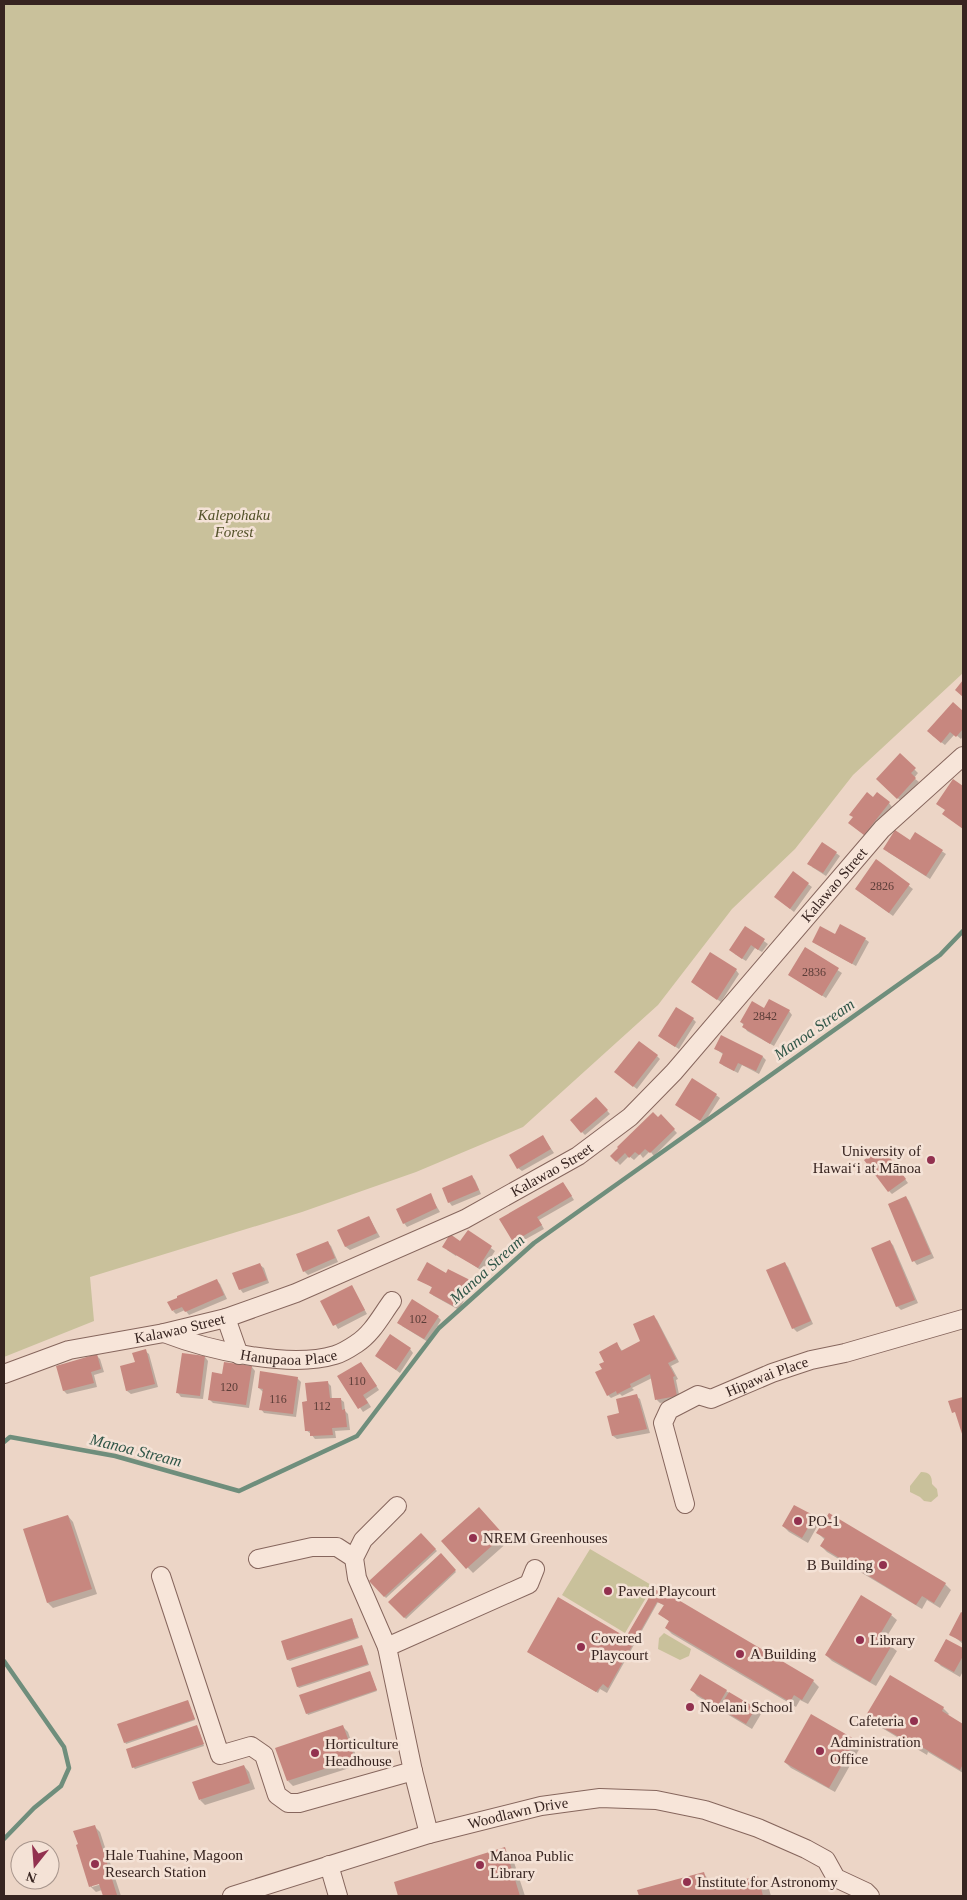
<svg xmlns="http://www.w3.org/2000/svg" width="967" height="1900" font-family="Georgia,serif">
	<rect width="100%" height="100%" fill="#ecd5c6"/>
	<path fill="#c9c19b" d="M4 4H963V673L853 775 795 849 732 909 658 1005 523 1127 416 1172 302 1212 90 1277 94 1321 4 1357Z
		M921 1472C930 1472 932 1476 932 1484L937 1489 938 1496 931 1502 924 1501 920 1497 910 1492V1486Z
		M590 1549 653 1586 625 1633 562 1595Z
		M664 1633 691 1649 689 1656 680 1660 658 1649 659 1638Z"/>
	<path fill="#0003" fill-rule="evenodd" d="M953 704 963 712V736L961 739 955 734 945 745 932 735Z
		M900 755 918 773 914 778 919 782 901 801 877 779Z
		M873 799 889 803 892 807 868 838 853 826 854 818Z
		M916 834 946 854 930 879 888 852 911 842Z
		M836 853 840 856 826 876 812 867Z
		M876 861 913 889 893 916 860 892Z
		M793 873 812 887 794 912 779 900Z
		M746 928 768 944 762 952 755 948 746 961 735 954Z
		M835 936 865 939 869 942 856 966 813 942Z
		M805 949 842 973 826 998 790 975Z
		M736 970 739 974 721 1002 692 982Z
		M764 1010 789 1011 792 1015 774 1046 747 1031 741 1021Z
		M693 1019 696 1022 679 1049 663 1039Z
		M722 1037 763 1057 766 1060 759 1074 742 1065 738 1073 724 1066 720 1063 724 1055 716 1049Z
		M657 1056 660 1059 637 1089 619 1075Z
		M716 1095 720 1098 704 1123 677 1105Z
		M596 1098 610 1114 585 1135 582 1132Z
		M661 1116 677 1133 654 1156 650 1151 643 1158 640 1154 634 1160 629 1156 620 1165 612 1156Z
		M543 1137 554 1153 522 1171 518 1168Z
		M885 1152 908 1183 892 1194 889 1191Z
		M472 1177 475 1180 481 1194 452 1206 449 1202Z
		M563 1183 574 1200 539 1220 544 1229 517 1244 514 1241Z
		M430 1195 440 1212 407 1227 404 1223Z
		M906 1197 909 1201 934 1258 917 1265 914 1261 889 1204Z
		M369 1217 380 1237 350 1250 346 1247 339 1230Z
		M468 1232 495 1251 482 1271 457 1254 456 1256 447 1250 461 1243Z
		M327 1242 331 1246 338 1262 308 1275 304 1271Z
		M890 1242 893 1245 918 1303 901 1310 897 1306Z
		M785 1264 788 1267 813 1324 797 1332 793 1328Z
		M260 1265 264 1268 269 1283 243 1293 240 1289Z
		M446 1274 469 1281 472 1285 459 1310 434 1296 430 1293 433 1288 419 1279Z
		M216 1280 220 1284 227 1299 189 1315 185 1310 176 1314 173 1311Z
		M351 1286 367 1314 338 1329 322 1301Z
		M653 1316 657 1320 679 1362 671 1366 678 1379 676 1380 680 1399 660 1403 657 1400 652 1378 632 1388 634 1390 622 1396 620 1394 611 1398 608 1395 604 1370 605 1362 617 1344 623 1352 641 1342Z
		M438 1317 441 1320 428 1342 402 1326Z
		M410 1349 413 1353 400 1373 377 1356Z
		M145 1351 149 1354 158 1387 131 1394 127 1391 136 1363Z
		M97 1356 100 1359 104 1372 94 1375 97 1387 67 1394 64 1391 57 1366Z
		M205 1357 208 1361 203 1399 181 1397 178 1393Z
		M252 1367 255 1371 249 1408 213 1403 209 1399 223 1375Z
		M364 1367 379 1390 366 1399 371 1407 363 1412 339 1377Z
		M297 1378 301 1382 296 1417 264 1413 261 1409 263 1392 259 1388Z
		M328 1383 331 1386 332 1400 340 1399 344 1402 345 1411 348 1414 350 1430 335 1431 336 1438 315 1439 311 1434 306 1430 308 1402Z
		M636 1396 640 1399 650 1433 617 1439 613 1436 620 1414Z
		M484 1514 509 1541 473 1573 443 1542Z
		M829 1514 945 1584 951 1590 940 1608 927 1600 922 1609 827 1552 821 1546 825 1540 818 1533Z
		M68 1516 73 1522 97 1594 53 1608 48 1603Z
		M814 1517 819 1523 808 1543 789 1532 783 1526Z
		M421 1535 437 1551 386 1598 371 1581Z
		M441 1555 456 1572 406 1619 390 1602Z
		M654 1590 813 1681 819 1687 808 1704 800 1700 796 1707 672 1634 666 1628 670 1622 660 1614 665 1606 658 1602 607 1693 600 1689 598 1693 530 1653 626 1638Z
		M962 1614 963 1615V1644L951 1634Z
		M891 1615 897 1620 884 1641 897 1651 876 1686 832 1661 826 1655Z
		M352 1619 359 1638 290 1661 288 1660 282 1642Z
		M946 1640 963 1650V1671L960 1677 941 1666 935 1660Z
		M363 1648 369 1665 299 1688 298 1687 292 1669Z
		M370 1672 377 1691 308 1715 307 1713Z
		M890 1677 943 1708 949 1714 947 1716 963 1726V1773L928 1752 927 1755 872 1722 866 1717Z
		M692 1690 726 1691 755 1709 761 1714 752 1729 697 1696Z
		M188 1702 195 1720 126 1744 125 1742Z
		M343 1727 348 1732 359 1765 293 1786 288 1781Z
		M198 1728 204 1746 135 1769 133 1767Z
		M855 1741 861 1746 835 1792 791 1768 785 1762Z
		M244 1766 249 1772 255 1789 205 1805 200 1800Z
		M94 1826 100 1832 121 1896H104L102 1890 96 1892 90 1886 79 1845ZM105 1883 92 1887V1885Z
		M504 1849 512 1856 525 1896H399L395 1883Z
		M704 1874 716 1888 757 1878 769 1889 771 1896H640L639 1891Z"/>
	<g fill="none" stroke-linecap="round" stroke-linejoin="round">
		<path stroke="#6f8e7c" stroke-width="4.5" d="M4 1442 10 1437 115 1456 239 1491 357 1436 439 1328 534 1243 940 955 963 931
			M4 1661 64 1747 69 1768 61 1786 34 1808 4 1839"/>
	</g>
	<path fill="#c7877f" d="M963 680V697L955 690Z
		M953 702 963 711V729L956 737 950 732 941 743 927 731Z
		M900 753 916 768 911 773 916 778 897 799 876 779Z
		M953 779 963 786V829L942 814 945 810 936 804Z
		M867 792 873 797 877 792 890 802 864 835 848 823 853 817 849 815Z
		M895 830 910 840 915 832 943 850 926 876 883 849Z
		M822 842 837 852 823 873 807 864Z
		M876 859 910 884 889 913 855 889Z
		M793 871 809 883 790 909 774 897Z
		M840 924 866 938 852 964 812 942 820 926 835 934Z
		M745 926 765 939 758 950 751 945 742 959 729 950Z
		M805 947 839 968 822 996 788 975Z
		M710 952 737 969 717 1000 691 982Z
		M769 999 790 1010 770 1044 742 1027 744 1024 740 1022 752 1001 764 1008Z
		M676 1007 694 1018 675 1047 658 1036Z
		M721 1035 763 1056 756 1071 738 1063 734 1071 719 1063 723 1053 714 1049Z
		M639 1041 658 1055 633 1087 614 1072Z
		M692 1078 717 1094 700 1121 675 1105Z
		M596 1097 608 1110 581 1133 570 1120Z
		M653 1112 658 1117 661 1114 675 1129 650 1153 645 1149 639 1155 635 1152 629 1158 625 1153 616 1162 610 1156 618 1148 617 1147Z
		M543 1135 551 1149 517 1169 509 1155Z
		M882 1147 906 1179 888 1192 864 1160Z
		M472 1175 479 1190 448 1203 442 1188Z
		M563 1182 572 1196 537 1217 542 1225 513 1242 499 1219Z
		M431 1193 437 1208 403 1224 396 1209Z
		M906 1196 931 1254 912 1262 888 1204Z
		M369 1216 377 1233 345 1247 337 1230Z
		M468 1230 492 1246 478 1268 442 1247 450 1234 460 1241Z
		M890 1240 915 1300 896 1307 871 1248Z
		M328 1241 335 1258 303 1272 296 1254Z
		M427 1262 446 1273 448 1269 470 1280 455 1307 429 1293 432 1287 417 1280Z
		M785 1262 811 1321 792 1329 766 1270Z
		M260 1263 267 1280 239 1290 232 1273Z
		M217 1279 224 1295 185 1312 182 1307 172 1311 167 1302 177 1298V1296Z
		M352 1285 365 1310 333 1326 320 1301Z
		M412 1299 439 1316 424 1339 397 1323Z
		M654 1315 676 1359 668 1363 675 1376 673 1377 677 1396 655 1400 650 1374 630 1384 631 1387 617 1394 616 1391 607 1396 595 1372 602 1369 599 1364 604 1362 599 1352 617 1342 621 1351 640 1341 633 1324Z
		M390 1334 411 1348 396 1370 375 1356Z
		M146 1349 155 1384 126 1391 120 1366 135 1362 132 1353Z
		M182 1353 205 1356 200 1396 176 1393Z
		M97 1354 101 1369 91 1372 94 1383 63 1391 56 1366Z
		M224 1362 252 1366 246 1405 208 1400 212 1372 222 1374Z
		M361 1362 377 1386 363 1395 368 1403 358 1409 337 1376Z
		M260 1371 298 1377 293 1414 259 1410 263 1389 258 1388Z
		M328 1381 330 1398H341L342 1410 345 1409 347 1427 332 1428 333 1435 310 1436V1431H305L302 1402 307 1401 305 1383Z
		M637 1394 647 1429 612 1436 607 1416 619 1413 616 1399Z
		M963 1397V1437L955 1412 952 1413 948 1401Z
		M794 1505 815 1516 802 1538 782 1526Z
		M479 1507 504 1535 466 1569 441 1541Z
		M829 1513 946 1583 934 1603 922 1596 916 1605 820 1546 825 1538 816 1533Z
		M68 1515 92 1589 47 1603 23 1529Z
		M421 1533 436 1549 384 1597 369 1581Z
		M441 1553 456 1570 404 1618 388 1602Z
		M654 1589 669 1596 670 1595 814 1680 802 1700 794 1695 790 1702 665 1628 669 1621 658 1614 664 1605 657 1602 608 1688 603 1684 596 1692 527 1652 558 1597 626 1637Z
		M861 1595 892 1614 879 1636 892 1645 870 1682 825 1655Z
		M961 1612 963 1613V1642L949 1635Z
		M352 1618 358 1637 287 1660 281 1641Z
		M946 1639 963 1648V1656L954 1672 934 1661Z
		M362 1645 368 1664 297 1687 291 1668Z
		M370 1671 377 1690 306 1714 299 1695Z
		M700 1674 727 1690 717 1707 690 1690Z
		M890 1675 944 1707 942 1711 963 1724V1764L960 1770 922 1747 921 1750 865 1717Z
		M729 1692 756 1708 746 1724 719 1708Z
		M188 1700 195 1719 124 1743 117 1724Z
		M811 1714 856 1740 829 1788 784 1762Z
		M197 1725 204 1744 132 1768 126 1749Z
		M343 1725 355 1759 287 1781 275 1748Z
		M244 1765 250 1783 199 1800 192 1782Z
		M95 1825 117 1895 112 1896H103L99 1884 89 1887 76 1845 78 1844 73 1831Z
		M505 1847 520 1896H398L394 1882Z
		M704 1872 709 1888 758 1876 763 1896H639L637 1890Z"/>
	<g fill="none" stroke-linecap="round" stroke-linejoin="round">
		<defs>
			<g id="minor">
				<path d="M226 1318 239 1355"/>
				<path id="s1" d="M164 1333C208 1350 289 1369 335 1355 342 1353 350 1348 356 1344 372 1334 381 1316 392 1301"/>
				<path id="s2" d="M4 1374 69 1350 164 1333 226 1318 296 1293 465 1219 578 1156 630 1117 674 1072 882 829 963 756"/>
				<path id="s3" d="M685 1504 663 1423 669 1410 698 1395 711 1399 772 1373 811 1360 845 1353 963 1319"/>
				<path d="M258 1559 312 1547H337L354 1558"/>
				<path d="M161 1576 220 1755 251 1746 264 1755 277 1795 288 1803H299L413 1771"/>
				<path d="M387 1647 357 1578 354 1558 363 1540 397 1506"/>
				<path d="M429 1834 413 1771 387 1647 529 1584 535 1569"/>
				<path d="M329 1865 338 1896"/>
				<path id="s4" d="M232 1896 429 1834 541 1806 600 1798 656 1800 705 1810 758 1828 806 1849 826 1860 836 1878 866 1892 870 1896"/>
			</g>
		</defs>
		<use href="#minor" stroke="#86665d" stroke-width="20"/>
		<use href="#minor" stroke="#f7e5d9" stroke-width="18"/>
	</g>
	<g fill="#92314f" stroke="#f4e2d6" stroke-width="2">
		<circle cx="931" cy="1160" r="5"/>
		<circle cx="798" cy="1521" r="5"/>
		<circle cx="473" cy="1538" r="5"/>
		<circle cx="883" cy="1565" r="5"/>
		<circle cx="608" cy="1591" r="5"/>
		<circle cx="860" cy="1640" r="5"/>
		<circle cx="581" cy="1647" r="5"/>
		<circle cx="740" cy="1654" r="5"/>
		<circle cx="690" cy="1707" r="5"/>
		<circle cx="914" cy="1721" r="5"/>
		<circle cx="820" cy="1751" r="5"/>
		<circle cx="315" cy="1753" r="5"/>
		<circle cx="95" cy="1864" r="5"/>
		<circle cx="480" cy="1865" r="5"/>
		<circle cx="687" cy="1882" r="5"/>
	</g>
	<g text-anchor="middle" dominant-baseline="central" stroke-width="5" stroke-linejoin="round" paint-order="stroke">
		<g font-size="12" fill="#5b3d38">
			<text x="882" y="886">2826</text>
			<text x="814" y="972">2836</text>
			<text x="765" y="1016">2842</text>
			<text x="418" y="1319">102</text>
			<text x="357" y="1381">110</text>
			<text x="229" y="1387">120</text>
			<text x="278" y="1399">116</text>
			<text x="322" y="1406">112</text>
		</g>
		<g font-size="15" font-style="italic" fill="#525028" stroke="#f4e2d6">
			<text x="234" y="515">Kalepohaku<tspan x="234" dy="17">Forest</tspan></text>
		</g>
		<g font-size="15" fill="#372420" stroke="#f4e2d6">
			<text stroke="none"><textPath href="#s2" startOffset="992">Kalawao Street</textPath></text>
			<text stroke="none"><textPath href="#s2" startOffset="588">Kalawao Street</textPath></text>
			<text stroke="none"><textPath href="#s2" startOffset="182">Kalawao Street</textPath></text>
			<text stroke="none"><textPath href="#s1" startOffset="128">Hanupaoa Place</textPath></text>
			<text stroke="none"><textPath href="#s3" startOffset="205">Hipawai Place</textPath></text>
			<text stroke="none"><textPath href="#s4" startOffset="298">Woodlawn Drive</textPath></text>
		</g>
		<g font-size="15" fill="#372420" stroke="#f4e2d6" text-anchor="start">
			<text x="921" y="1151" text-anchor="end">University of<tspan x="921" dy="17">Hawaiʻi at Mānoa</tspan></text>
			<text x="808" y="1521">PO-1</text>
			<text x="483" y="1538">NREM Greenhouses</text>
			<text x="873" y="1565" text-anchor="end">B Building</text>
			<text x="618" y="1591">Paved Playcourt</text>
			<text x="591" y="1638">Covered<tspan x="591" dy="17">Playcourt</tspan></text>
			<text x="870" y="1640">Library</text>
			<text x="750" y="1654">A Building</text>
			<text x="700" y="1707">Noelani School</text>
			<text x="904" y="1721" text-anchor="end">Cafeteria</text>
			<text x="830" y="1742">Administration<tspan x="830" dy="17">Office</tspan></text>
			<text x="325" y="1744">Horticulture<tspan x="325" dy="17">Headhouse</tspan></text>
			<text x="105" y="1855">Hale Tuahine, Magoon<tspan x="105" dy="17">Research Station</tspan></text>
			<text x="490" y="1856">Manoa Public<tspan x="490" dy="17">Library</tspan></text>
			<text x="697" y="1882">Institute for Astronomy</text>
		</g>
		<g font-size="16" font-style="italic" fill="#305648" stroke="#f4e2d6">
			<text transform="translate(814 1029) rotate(-35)">Manoa Stream</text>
			<text transform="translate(487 1269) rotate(-42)">Manoa Stream</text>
			<text transform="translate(136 1450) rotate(14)">Manoa Stream</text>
		</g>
	</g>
	<rect width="967" height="1900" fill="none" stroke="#372420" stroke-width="10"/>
	<g transform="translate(35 1865) rotate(197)"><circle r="24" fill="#f4e2d6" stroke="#a8968d"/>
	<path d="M0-4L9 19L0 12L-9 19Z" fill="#92314f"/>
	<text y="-8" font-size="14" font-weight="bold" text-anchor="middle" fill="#372420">N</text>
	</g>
</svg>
